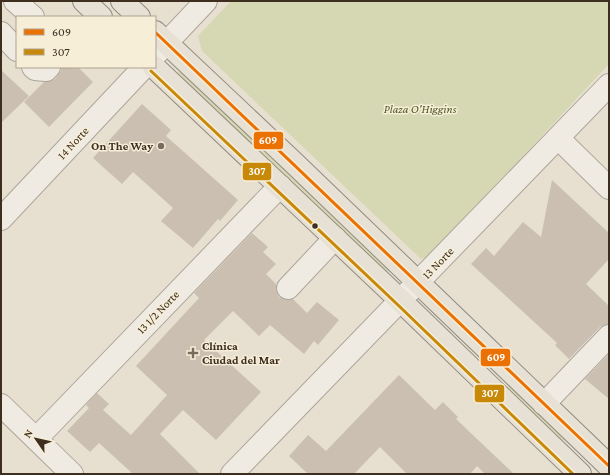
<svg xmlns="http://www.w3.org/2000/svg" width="610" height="475" font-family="'Crimson Pro',serif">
	<rect width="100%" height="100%" fill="#e7e0d1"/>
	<path fill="#d6d7b3" d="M231 1H609V64L430 256 421 259 202 51 198 36Z
		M181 69 389 270 386 274 178 73Z
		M500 382 518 392 572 444 556 437Z"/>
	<path fill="#cbbfb2" d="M61 67H78L93 82 49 127 24 102 44 82 55 79 61 71Z
		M1 70 29 96 1 123Z
		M142 104 171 130 166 136 238 200 220 221 218 219 193 248 161 221 173 208 133 172 122 184 93 158Z
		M552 180 609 233V259L586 284 609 306V324L600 327 569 359 555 345 557 343 471 264 486 248 494 256 523 222 541 237Z
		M252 233 268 247 263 252 276 264 266 274 276 284V291L279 297 286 300 293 299 307 313 317 302 339 320 318 345 314 341 304 354 270 325 259 336 233 311 204 340 261 392 216 440 183 410 160 434 200 474H133L99 443 90 452 67 431 89 408 86 405 97 393 109 404 103 410 131 435 167 395 136 366 199 298 194 293Z
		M609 354V399L585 379Z
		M399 375 435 410 443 402 458 417 456 419 514 474H485L477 466 470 474H407L380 447 354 474H308L289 456 308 435 326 451Z"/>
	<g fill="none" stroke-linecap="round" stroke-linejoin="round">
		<defs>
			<path id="minor" d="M15 1 33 17
				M1 33 17 50
				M155 55 206 1
				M33 67 35 69 46 70 49 67
				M558 138 609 188
				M1 219 144 67
				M288 288 335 238
				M544 404 609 336
				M1 405 72 474
				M36 439 280 186
				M232 474 609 85"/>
			<path id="major" d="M84 1 101 17
				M122 1 139 17
				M155 32 294 163 609 466
				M154 67 401 301 580 474"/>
		</defs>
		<use href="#minor" stroke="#ada599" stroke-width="24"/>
		<use href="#major" stroke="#928b80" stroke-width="24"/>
		<use href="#minor" stroke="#efebe3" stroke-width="22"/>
		<use href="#major" stroke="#e6e1d4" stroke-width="22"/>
		<defs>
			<path id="bus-1" d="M155 32 609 466"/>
			<path id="bus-2" d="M151 71 398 305 573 474"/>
		</defs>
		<use href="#bus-1" stroke="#f7eed8" stroke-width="6"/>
		<use href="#bus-2" stroke="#f7eed8" stroke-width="6"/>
		<use href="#bus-1" stroke="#ec7103" stroke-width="3"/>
		<use href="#bus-2" stroke="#c88808" stroke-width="3"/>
	</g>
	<g fill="#786c5e" stroke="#f7eed8" stroke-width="1.5">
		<circle cx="161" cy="146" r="4"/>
		<path d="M191 347h4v4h4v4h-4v4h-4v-4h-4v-4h4z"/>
	</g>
	<circle fill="#3d2e20" stroke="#f7eed8" stroke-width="1.5" cx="315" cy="226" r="3.5"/>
	<g text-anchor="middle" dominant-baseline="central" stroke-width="3" stroke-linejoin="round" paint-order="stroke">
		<g font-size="12" font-style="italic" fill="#4d5a26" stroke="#f7eed8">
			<text x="420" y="109">Plaza O'Higgins</text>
		</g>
		<g font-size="12" fill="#3d2e20" stroke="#f7eed8">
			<text transform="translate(73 143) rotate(-47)">14 Norte</text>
			<text transform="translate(438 263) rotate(-46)">13 Norte</text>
			<text transform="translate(158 312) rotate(-46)">13 1/2 Norte</text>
		</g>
		<g font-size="12" font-weight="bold" fill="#3d2e20" stroke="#f7eed8" text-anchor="end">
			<text x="153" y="146">On The Way</text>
			<text x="202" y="346" text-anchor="start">Clínica<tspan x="202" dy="14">Ciudad del Mar</tspan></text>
		</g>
	</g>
	<g stroke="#f7eed8" stroke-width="1.5">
		<rect x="253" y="131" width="31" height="19" rx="4" fill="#ec7103"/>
		<rect x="242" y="162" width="30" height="19" rx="4" fill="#c88808"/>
		<rect x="480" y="348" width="31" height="19" rx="4" fill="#ec7103"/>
		<rect x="474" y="384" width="31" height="19" rx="4" fill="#c88808"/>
	</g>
	<g font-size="11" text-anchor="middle" font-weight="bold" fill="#fff">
		<text x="268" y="144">609</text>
		<text x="257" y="175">307</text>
		<text x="496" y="361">609</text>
		<text x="490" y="397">307</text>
	</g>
	<rect width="610" height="475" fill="none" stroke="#3d2e20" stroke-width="4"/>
	<rect x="16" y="16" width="140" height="52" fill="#f7eed8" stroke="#ada18e"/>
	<rect x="24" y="29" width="20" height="6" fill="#ec7103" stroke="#ada18e"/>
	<text x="52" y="36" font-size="12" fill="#3d2e20">609</text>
	<rect x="24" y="49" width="20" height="6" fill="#c88808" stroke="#ada18e"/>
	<text x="52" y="56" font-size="12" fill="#3d2e20">307</text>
	<g transform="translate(36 439) rotate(304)" stroke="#f7eed8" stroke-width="3" paint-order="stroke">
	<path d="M0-3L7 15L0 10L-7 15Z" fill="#3d2e20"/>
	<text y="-6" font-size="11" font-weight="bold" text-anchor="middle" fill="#3d2e20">N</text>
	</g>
</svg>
